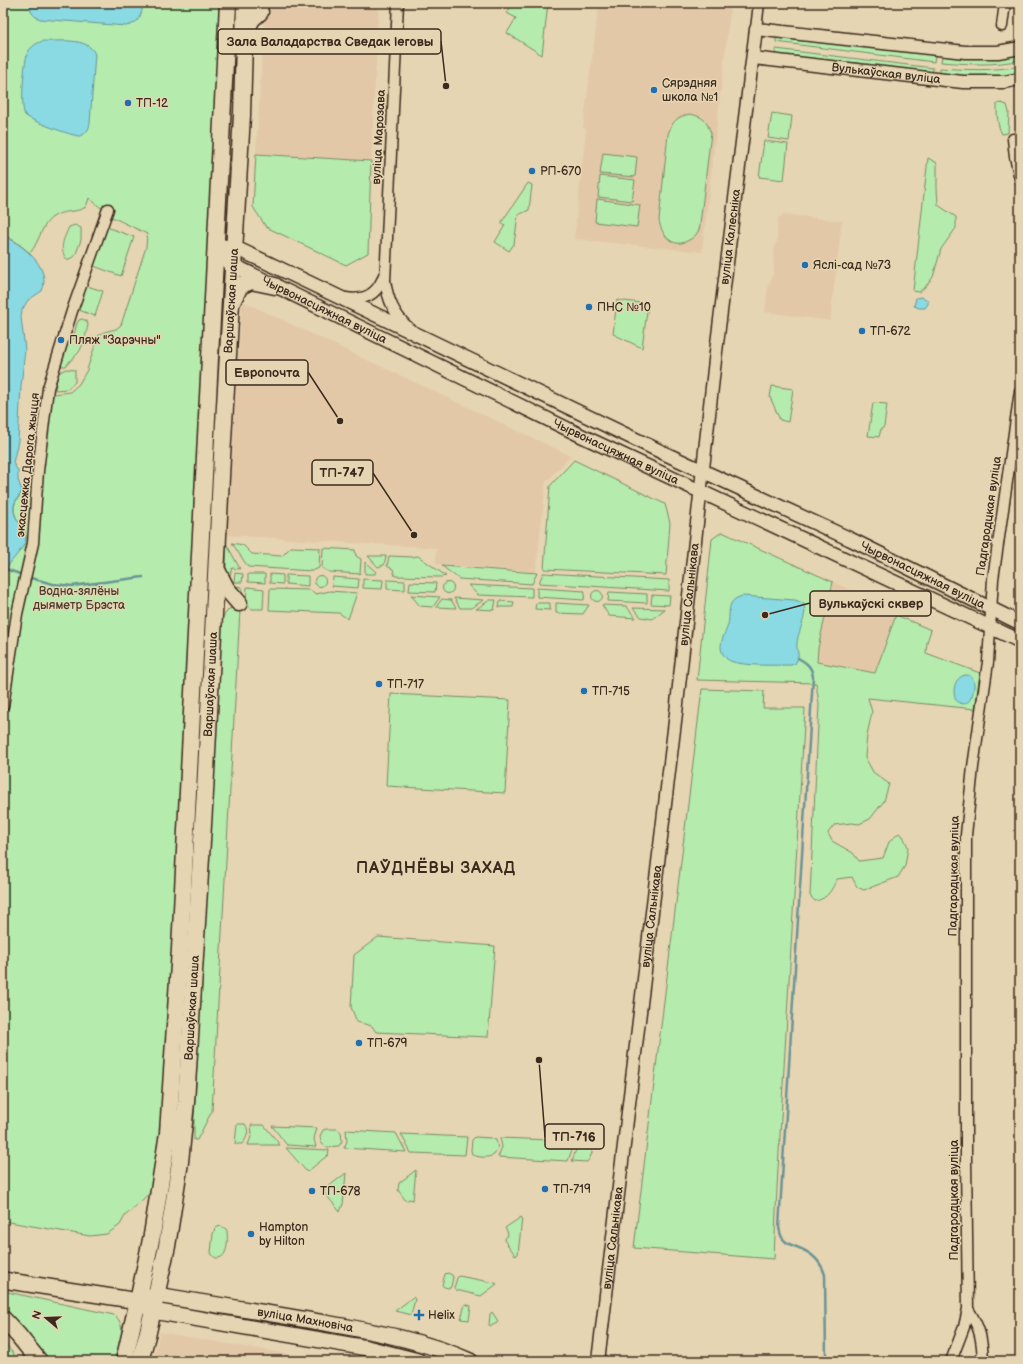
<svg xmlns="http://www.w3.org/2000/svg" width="1023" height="1364" font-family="'Balsamiq Sans',sans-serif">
	<rect width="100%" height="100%" fill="#e6d5b2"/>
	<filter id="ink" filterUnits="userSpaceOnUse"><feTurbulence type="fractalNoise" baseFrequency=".025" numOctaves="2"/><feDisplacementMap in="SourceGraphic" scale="8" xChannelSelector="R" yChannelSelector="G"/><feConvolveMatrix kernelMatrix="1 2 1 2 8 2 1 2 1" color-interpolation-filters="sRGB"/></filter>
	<g filter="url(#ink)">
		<path fill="#e3c8a8" d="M265 3H379L371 161 256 154Z
			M597 3H731L702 252 574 239 586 129 583 128 599 4Z
			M782 214 842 221 830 321 765 312 768 284H770L772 275H773L774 262H773L775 243H777V236L778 217H782Z
			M242 301 571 456 546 482 536 572 436 564V548L226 535Z
			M833 582 878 603V609L896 615 875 673 817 662 818 648Z
			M160 1332 311 1358 329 1361H153Z"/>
		<path fill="#b5ebad" stroke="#788a66" d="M3 3H222L165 1116 155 1188 125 1216 120 1225 107 1234 90 1236 3 1221V574C4 571 6 568 7 565 14 555 32 544 24 531 20 523 14 518 14 508 14 500 22 496 22 489L37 481 51 400 54 394 70 392 79 384 87 370 98 336 104 332 116 329 121 325 146 247 147 234 112 217 89 198 86 207C76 213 66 210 56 215 41 222 40 242 30 253L15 241 3 235Z
			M513 3H548L542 55 507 33 516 18 507 13Z
			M776 36 935 55 934 62 776 42Z
			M776 49 933 68 932 74 775 55Z
			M1020 54V60C994 66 968 64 941 62L942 56 968 58Z
			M1020 66V73L1005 76 940 75V68C967 70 993 71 1020 66Z
			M1001 103 1007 105 1009 112 1008 133 1002 134C997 125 997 115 997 104Z
			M772 113 792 116 789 141 768 138Z
			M690 114C704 117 706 120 711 133L700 224C700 227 699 231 697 233 695 237 691 239 687 241 672 249 661 234 659 220L668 134C673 121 676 117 690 114Z
			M764 141 788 144 784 180 759 177Z
			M603 153 637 157 635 177 600 174Z
			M256 154 371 161 368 253 346 265 266 227 253 207Z
			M928 158 937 163V188L938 205 956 217V228L941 249 933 277 926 286 919 292 913 291Z
			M600 176 635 180 632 201 598 197Z
			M528 183 532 185 529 210 518 215 514 244 509 251 495 242 505 225 501 223Z
			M597 199 640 205 637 227 595 222Z
			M75 225 81 228V240L75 256 67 260C58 248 64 239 69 227Z
			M104 226 134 237 121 276 91 265Z
			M222 272 224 274 214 515 189 944Z
			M84 285 103 291 95 316 76 309Z
			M617 300 648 304 642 348 613 334Z
			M82 319 87 321 88 325C86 334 84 344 79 352 75 357 70 360 66 366H60L59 364 67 343 73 339 77 323 79 320Z
			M66 369 75 370V382L67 389 55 390 58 373Z
			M772 386 793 389 788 422 780 420 770 397Z
			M873 403 887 404 884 427 881 429 879 437 868 436Z
			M574 460 665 504 670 523 666 575 544 569 550 486Z
			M722 532 833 582 818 648 817 662 875 673 896 615 931 630 927 642 926 653 980 673 975 709 868 698 872 712 867 735 865 757 873 772 889 784 884 801 870 819 859 824 852 823 834 825 828 833 832 841 853 853 859 861 883 858 889 842 899 833 903 836 908 847 905 866 898 877 864 890 857 887 852 877 837 879C832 889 828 899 815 901L810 896 819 704 816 683 697 680 712 539Z
			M226 543 240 569 232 568 229 578 232 586 242 587 241 600 226 581Z
			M232 543 243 545 252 554 282 556 291 547 320 548 319 568 312 571 248 567Z
			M323 548 355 550 356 556 361 559 360 574 329 572 322 568Z
			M368 556H386L384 565 378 567Z
			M389 556 413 557 418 556 446 576 441 577 395 576 393 569 387 566Z
			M365 562 376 572 375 574H365Z
			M442 566 537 573 532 584 459 579Z
			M235 573 243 574 242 582H234Z
			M543 573 669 580V591L539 583Z
			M248 574H265V583L248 582Z
			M270 574 283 575V584L270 583Z
			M286 575 308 576V586L286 584Z
			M314.5 581a5.5 5.5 0 1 1 11 0a5.5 5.5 0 1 1-11 0Z
			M333 577 359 579 358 588 332 586Z
			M363 579 383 580 382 589 363 588Z
			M387 580 405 581V590L387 589Z
			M410 582 436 583 435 592 409 591Z
			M442.5 588a5.5 5.5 0 1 1 11 0a5.5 5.5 0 1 1-11 0Z
			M468 585 532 588V597L478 595Z
			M247 587 264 589 263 609H252L246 604Z
			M537 588 585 591 584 600 537 597Z
			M270 589 310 590 316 594 330 591 357 593 348 619 339 613 269 610Z
			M591.5 596a5.5 5.5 0 1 1 11 0a5.5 5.5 0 1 1-11 0Z
			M609 592 647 594V603L608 601Z
			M411 595 440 597 433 607 420 606Z
			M652 595 670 596 669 605 651 604Z
			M454 598 484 600 471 608H460Z
			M442 599 451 600 456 608 436 607Z
			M490 600H496L494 610 476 609Z
			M500 601 514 602 513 607H499Z
			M536 603H550V610L535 609Z
			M556 603 589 605 583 614 556 613Z
			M602 605 626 606 636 618 609 616Z
			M236 607 240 611 212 1111 197 1140H194V1118L222 618 229 609Z
			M633 608 665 609 652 619 641 617Z
			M702 689 764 691 763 708H805L777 1187 774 1259 634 1248Z
			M391 694 510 700 505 793 386 786Z
			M378 937 495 946 488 1037 376 1032 372 1026 357 1022 351 1007 354 955Z
			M237 1124H245C250 1131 247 1138 242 1144H235Z
			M251 1125H264L280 1145H248L252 1134Z
			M272 1126 317 1128 314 1139 316 1147 287 1145Z
			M327 1129H337L341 1132 342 1141 339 1146 326 1147 321 1143 320 1136 323 1130Z
			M346 1130 396 1133 406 1152 344 1148 347 1141Z
			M401 1134 467 1137 465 1155 411 1153Z
			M475 1137 491 1138 496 1140 498 1148 494 1155C488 1158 477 1158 472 1154L471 1150 472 1140Z
			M500 1138 575 1141 568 1161 498 1157 502 1147Z
			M579 1141H591C594 1149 592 1156 587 1162L572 1161Z
			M286 1148 329 1150 328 1155 307 1172Z
			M416 1170 413 1200 409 1199 406 1201 398 1190 399 1183Z
			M346 1173 343 1204 340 1212 324 1192V1190Z
			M521 1217 522 1218 518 1254 516 1256 504 1240 508 1235 507 1231 505 1228Z
			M221 1226 226 1229 227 1231C228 1241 228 1259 216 1258L212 1255 211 1252 213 1234 215 1228Z
			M448 1273 452 1275 453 1277 451 1287 449 1288 444 1287 442 1285 445 1274Z
			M459 1276 495 1283 497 1284 481 1296 456 1290 454 1288 457 1278Z
			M3 1291 114 1315C129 1326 118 1347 114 1361H45L3 1315Z
			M413 1297 415 1299 411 1315 395 1311Z
			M465 1304 471 1306 469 1320 461 1319Z
			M492 1312 498 1321 497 1323 491 1326 489 1325 490 1314Z
			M3 1341 19 1361H3Z"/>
		<path fill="#89dae3" stroke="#6a9494" d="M30 3H143C142 15 139 24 126 26L40 19C32 16 30 11 30 3Z
			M3 30 6 43 3 76Z
			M43 41C59 42 87 36 95 54L90 123C89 129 86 135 79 136 73 136 28 120 25 115 20 109 24 59 28 52 32 46 36 43 43 41Z
			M3 235C22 245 52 266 42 291L28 300 22 310 21 317 25 350 21 386 18 441 13 463 18 471V480L22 491C20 496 15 500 14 505 11 520 28 527 26 540 25 547 8 564 3 573Z
			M921 297 928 300V304L925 308H919L914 306 916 298Z
			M743 596 795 600 803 603C809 614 798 630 797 643 796 648 799 653 798 658L795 664 791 665C777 665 737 667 727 659 715 648 724 637 728 625 731 612 725 600 743 596Z
			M965 675C968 675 971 675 973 679 977 686 970 714 956 700 952 691 954 678 965 675Z"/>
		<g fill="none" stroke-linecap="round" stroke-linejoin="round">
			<path stroke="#6a9494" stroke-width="2.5" d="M5 569 23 575
				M27 577 53 584 72 586 143 577
				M798 658C807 663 812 667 813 677L779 1227C780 1232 780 1237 785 1241 789 1245 795 1246 799 1248 812 1253 821 1261 825 1275L826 1361"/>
			<defs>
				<path id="minor" d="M398 3 385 281C388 300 394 315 409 328
					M1002 26 1005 3
					M756 29 759 3
					M1013 139 1015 157 1020 179
					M346 298C365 301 378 294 384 275
					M3 706 17 614 33 543 38 471 48 388 72 311 108 209
					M951 1361 964 1327 968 1309
					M983 1361C982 1338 980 1328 968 1309L966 1161V835L973 767 988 662 993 579 1020 391"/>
				<g id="tertiary">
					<path id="s1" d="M753 58 963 82H1004L1020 79"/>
					<path id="s2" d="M598 1361 676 713 715 360 756 29 965 52H998L1020 48"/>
				</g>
				<g id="secondary">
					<path id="s3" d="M216 244 240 250 268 263 668 455 850 539 1020 623"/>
					<path id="s4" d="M215 254 233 265 582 436 1020 641"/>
				</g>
				<g id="primary">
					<path d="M3 1280 138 1301 153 1311 367 1348 418 1361"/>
					<path id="s5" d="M145 1299 157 1295C216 1305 276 1314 336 1325 382 1333 427 1342 470 1361"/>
				</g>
				<g id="trunk">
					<path d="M245 33 252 19 260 12"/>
					<path d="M232 302 240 286 251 281 275 286"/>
					<path d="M218 572 226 588 239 603"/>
					<path d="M3 1319 18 1335 39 1361"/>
					<path d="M124 1361 138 1301 152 1235 168 1133 180 949 228 3"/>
					<path id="s6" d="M140 1361 148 1332 167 1246 180 1162 186 1102 205 792 222 457 242 115 245 3"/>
				</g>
			</defs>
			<use href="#minor" stroke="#3b2a1e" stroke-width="13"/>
			<use href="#tertiary" stroke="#3b2a1e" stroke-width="15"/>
			<use href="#secondary" stroke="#3b2a1e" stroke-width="16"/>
			<use href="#primary" stroke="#3b2a1e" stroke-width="18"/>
			<use href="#trunk" stroke="#3b2a1e" stroke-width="19"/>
			<use href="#minor" stroke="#e6d5b2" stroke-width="10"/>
			<use href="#tertiary" stroke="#e6d5b2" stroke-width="12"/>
			<use href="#secondary" stroke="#e6d5b2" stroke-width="13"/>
			<use href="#primary" stroke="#e6d5b2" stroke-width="15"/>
			<use href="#trunk" stroke="#e6d5b2" stroke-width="16"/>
		</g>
	</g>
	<g fill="#1f6fb2" stroke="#e6d5b2" stroke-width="1.5">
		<circle cx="654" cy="90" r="4"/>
		<circle cx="128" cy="103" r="4"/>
		<circle cx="532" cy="171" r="4"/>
		<circle cx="805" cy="265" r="4"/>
		<circle cx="589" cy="307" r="4"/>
		<circle cx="862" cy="331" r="4"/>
		<circle cx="61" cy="340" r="4"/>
		<circle cx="379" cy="684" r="4"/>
		<circle cx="584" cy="691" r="4"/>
		<circle cx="359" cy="1043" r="4"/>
		<circle cx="545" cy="1189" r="4"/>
		<circle cx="312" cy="1191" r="4"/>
		<circle cx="251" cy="1234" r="4"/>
		<path d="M417 1309h4v4h4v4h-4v4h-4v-4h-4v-4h4z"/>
	</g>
	<g text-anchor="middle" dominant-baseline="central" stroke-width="3" stroke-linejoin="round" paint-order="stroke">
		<g font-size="12" fill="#3b2a1e" stroke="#e6d5b2">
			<text stroke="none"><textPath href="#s1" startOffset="134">Вулькаўская вуліца</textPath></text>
			<text transform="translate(379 137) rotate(-87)">вуліца Марозава</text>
			<text stroke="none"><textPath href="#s2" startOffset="1132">вуліца Калесніка</textPath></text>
			<text stroke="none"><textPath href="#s6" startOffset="1066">Варшаўская шаша</textPath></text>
			<text stroke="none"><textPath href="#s4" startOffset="123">Чырвонасцяжная вуліца</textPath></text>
			<text stroke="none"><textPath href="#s4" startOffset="447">Чырвонасцяжная вуліца</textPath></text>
			<text transform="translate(28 465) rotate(-84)">экасцежка Дарога жыцця</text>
			<text transform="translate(989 516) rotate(-82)">Падгародцкая вуліца</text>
			<text stroke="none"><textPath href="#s3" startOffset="781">Чырвонасцяжная вуліца</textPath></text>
			<text stroke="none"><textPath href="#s2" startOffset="772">вуліца Сальнікава</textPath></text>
			<text stroke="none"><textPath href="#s6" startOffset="682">Варшаўская шаша</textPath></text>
			<text transform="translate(954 876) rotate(-89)">Падгародцкая вуліца</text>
			<text stroke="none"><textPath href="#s2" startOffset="448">вуліца Сальнікава</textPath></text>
			<text stroke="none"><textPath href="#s6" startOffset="358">Варшаўская шаша</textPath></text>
			<text transform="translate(954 1200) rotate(-90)">Падгародцкая вуліца</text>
			<text stroke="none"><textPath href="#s2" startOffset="124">вуліца Сальнікава</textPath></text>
			<text stroke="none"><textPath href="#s5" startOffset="163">вуліца Махновіча</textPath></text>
		</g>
		<g font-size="12" fill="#3b2a1e" stroke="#e6d5b2" text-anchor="start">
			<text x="662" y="83">Сярэдняя<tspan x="662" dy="14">школа №1</tspan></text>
			<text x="136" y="103">ТП-12</text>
			<text x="540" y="171">РП-670</text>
			<text x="813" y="265">Яслі-сад №73</text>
			<text x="597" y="307">ПНС №10</text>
			<text x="870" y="331">ТП-672</text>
			<text x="69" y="340">Пляж "Зарэчны"</text>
			<text x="387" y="684">ТП-717</text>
			<text x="592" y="691">ТП-715</text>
			<text x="367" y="1043">ТП-679</text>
			<text x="553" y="1189">ТП-719</text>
			<text x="320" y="1191">ТП-678</text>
			<text x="259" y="1227">Hampton<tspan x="259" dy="14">by Hilton</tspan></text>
			<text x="428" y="1315">Helix</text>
		</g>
		<g font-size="12" fill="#473d2c" stroke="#e6d5b2">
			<text x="79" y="591">Водна-зялёны<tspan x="79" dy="14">дыяметр Брэста</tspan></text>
		</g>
		<g font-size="16" font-weight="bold" letter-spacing="1" fill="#3b2a1e" stroke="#e6d5b2">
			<text x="436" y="868">ПАЎДНЁВЫ ЗАХАД</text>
		</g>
	</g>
	<path fill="none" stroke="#3b2a1e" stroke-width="1.5" d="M446 86L441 41M340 421L308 372M414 535L373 473M765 615L810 603M539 1060L545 1137"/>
	<g fill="#3b2a1e" stroke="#e6d5b2" stroke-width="1.5">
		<circle cx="446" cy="86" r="4"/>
		<circle cx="340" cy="421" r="4"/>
		<circle cx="414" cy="535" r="4"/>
		<circle cx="765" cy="615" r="4"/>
		<circle cx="539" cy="1060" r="4"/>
	</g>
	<g fill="#e6d5b2" stroke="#3b2a1e" stroke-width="1.5">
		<rect x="218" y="29" width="223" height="25" rx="4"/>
		<rect x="226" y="360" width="82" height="25" rx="4"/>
		<rect x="312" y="460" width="61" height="25" rx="4"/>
		<rect x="810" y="591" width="121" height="25" rx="4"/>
		<rect x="545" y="1124" width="59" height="25" rx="4"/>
	</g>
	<g font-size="13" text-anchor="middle" font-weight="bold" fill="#3b2a1e">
		<text x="330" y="46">Зала Валадарства Сведак Іеговы</text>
		<text x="267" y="377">Европочта</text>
		<text x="342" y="477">ТП-747</text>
		<text x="871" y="608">Вулькаўскі сквер</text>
		<text x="574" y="1141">ТП-716</text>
	</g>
	<rect width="1023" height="1364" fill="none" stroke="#e6d5b2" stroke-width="16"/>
	<rect x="8" y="8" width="1007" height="1348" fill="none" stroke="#3b2a1e" stroke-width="1.5" filter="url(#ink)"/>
	<g transform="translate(46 1318) rotate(289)" stroke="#e6d5b2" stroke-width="3" paint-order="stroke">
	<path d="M0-3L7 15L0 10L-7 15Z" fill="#3b2a1e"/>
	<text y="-6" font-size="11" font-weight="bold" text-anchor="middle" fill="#3b2a1e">N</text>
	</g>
</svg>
